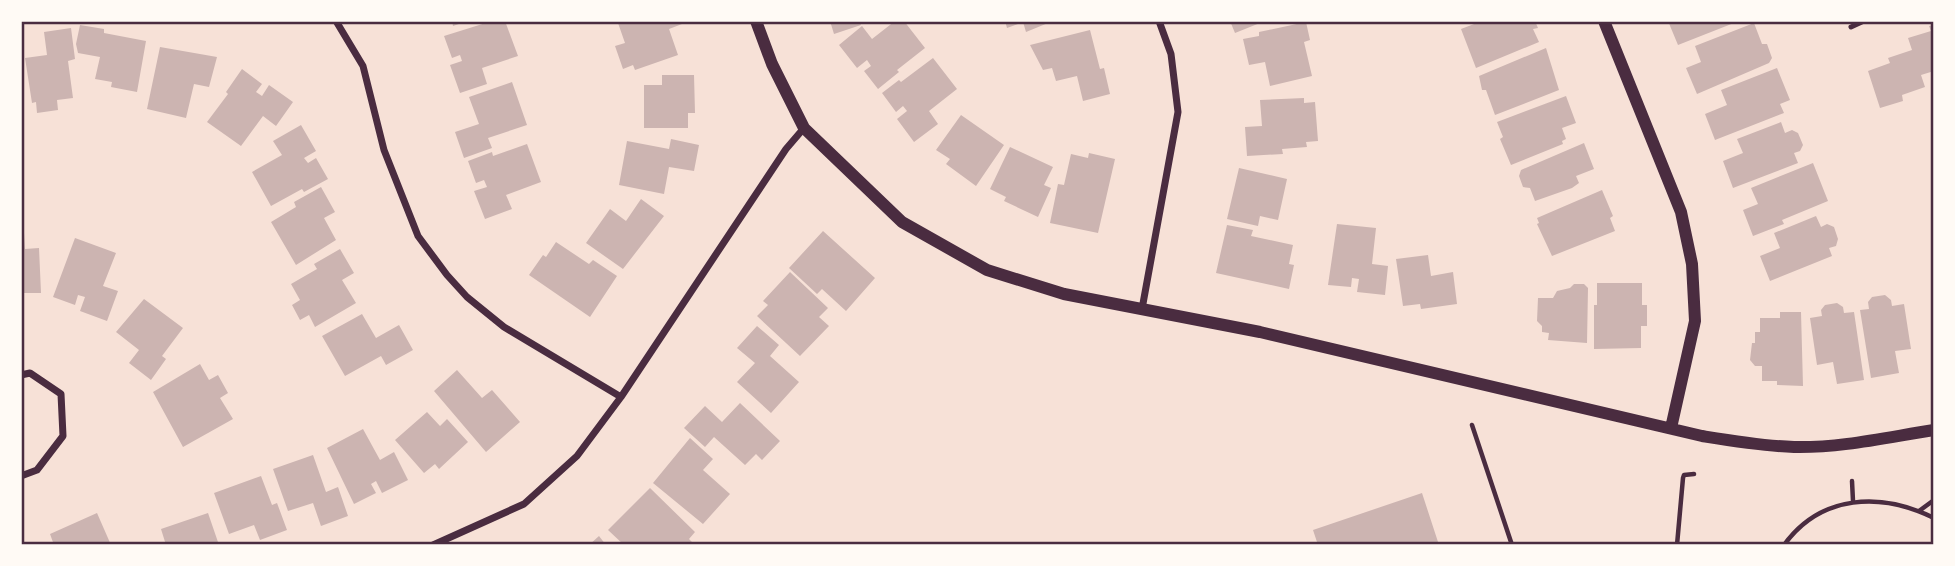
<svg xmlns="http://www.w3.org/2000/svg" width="1955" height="566" font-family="'Golos Text',sans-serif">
	<rect width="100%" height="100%" fill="#f7e1d7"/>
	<path fill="#ccb4b1" d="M452 21H468L453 26Z
		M492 21H505L518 56 482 68 487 84 460 93 450 65 462 61 460 55 452 58 444 36Z
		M624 21H681L682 24 669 29 678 55 635 70 633 65 623 69 615 46 625 43 618 23Z
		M830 21H859L861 25 834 34Z
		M895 21H904L925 48 897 70 899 72 878 89 864 71 871 66 867 60 857 68 839 45 862 26 872 39Z
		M1005 21H1053L1026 32 1023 22 1007 28Z
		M1230 21H1265L1235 33Z
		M1482 21H1535L1538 28 1533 29 1539 42 1476 68 1461 29Z
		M1668 21H1739L1678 45Z
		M1306 22 1310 40 1304 42 1312 76 1270 86 1265 62 1249 65 1243 39 1259 36V32Z
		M1754 23 1762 44H1767L1772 58 1769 63 1697 94 1686 68 1701 62 1695 46Z
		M80 25 104 29V33L146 41 137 92 111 87 112 82 95 79 100 57 78 53 76 44Z
		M1934 25V71L1921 75 1925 87 1902 95 1903 101 1880 108 1868 71 1890 63 1888 58 1912 50 1908 38 1931 31 1929 26Z
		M71 28 75 59 68 61 73 98 57 100 58 110 37 113 36 102 32 103 25 58 47 55 44 32Z
		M1090 30 1100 69 1104 68 1110 94 1083 101 1077 76 1056 81 1052 68 1043 70 1030 45Z
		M160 47 217 57 209 87 194 84 186 118 147 109Z
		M1546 48 1559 90 1495 115 1486 90H1482L1479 76Z
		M933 58 957 89 929 111 938 124 914 142 897 119 907 111 903 106 896 112 882 93 899 80 901 82Z
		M1777 68 1790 100 1780 104 1784 113 1715 140 1705 114 1727 105 1721 90Z
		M242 69 262 84 256 92 262 96 269 85 293 102 276 126 263 116 241 146 207 122 228 94 226 92Z
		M662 75H694L695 113H688V128H644V85H662Z
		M512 82 527 125 488 138 492 148 464 158 455 132 479 124 469 97Z
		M1566 96 1576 123 1562 128 1566 139 1562 141 1563 144 1511 165 1500 139 1503 137 1497 122Z
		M1304 98V103L1315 102 1318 141 1306 142 1307 147 1282 149 1283 154 1247 156 1245 127 1262 126 1260 100Z
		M961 115 1004 145 976 186 946 164 950 159 936 150Z
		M1781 122 1785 133 1792 130 1798 133 1803 145 1800 151 1794 153 1798 163 1733 188 1723 161 1743 153 1737 139Z
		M301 125 316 151 304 158 308 163 316 158 328 179 304 192 302 189 271 206 252 172 282 155 273 141Z
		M671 139 699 145 694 171 669 167 664 194 619 185 627 141 669 149Z
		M1584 143 1594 169 1576 176 1579 183 1572 188 1535 201 1530 188 1523 187 1519 176 1521 170Z
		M527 144 541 182 506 195 512 209 485 219 474 191 487 187 484 180 476 183 468 161 492 152 493 156Z
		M1010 147 1053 167 1044 185 1051 188 1038 217 1004 201 1006 197 990 189Z
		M1089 153 1115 159 1098 233 1050 223 1058 184 1064 185 1071 154 1088 158Z
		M1813 163 1828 201 1782 220 1784 224 1753 236 1743 210 1758 204 1751 188Z
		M1239 168 1287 179 1278 220 1260 216 1258 226 1227 219Z
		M321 187 335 212 324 218 336 240 296 265 271 222 296 207 294 202Z
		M1602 190 1613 216 1610 218 1615 231 1552 256 1537 224 1539 223 1537 218Z
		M641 199 664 216 623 269 586 243 610 209 626 221Z
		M1816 216 1821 227 1827 224 1834 227 1838 239 1836 246 1829 248 1832 256 1770 281 1760 256 1780 248 1774 233Z
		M1337 224 1376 228 1372 264 1388 266 1385 295 1357 292 1359 279 1352 278 1351 287 1328 285Z
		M1227 225 1253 230 1251 236 1293 245 1289 264 1294 265 1289 289 1216 273Z
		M823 231 875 278 846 311 822 289 817 294 789 268Z
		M21 233H24L25 249 39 248 41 293H21Z
		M75 238 116 253 103 286 118 291 107 321 80 311 85 297 78 295 75 305 53 297Z
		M556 242 589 264 593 260 617 276 590 317 529 275 543 255 546 257Z
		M340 249 354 273 342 280 356 303 315 327 309 315 300 320 292 305 300 300 291 284 317 269 314 264Z
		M1428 255 1431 276 1453 272 1457 304 1421 309 1420 304 1403 306 1396 259Z
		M790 272 828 308 819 317 829 326 800 356 757 316 768 305 763 301Z
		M1597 283H1642V305H1647V326H1641V348L1594 349V305H1597Z
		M1574 284H1584L1588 288 1587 343 1548 340 1549 333 1542 332V326L1537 321 1538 298H1553L1557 291 1570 288Z
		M1885 295 1891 300 1892 306 1904 304 1911 349 1895 351 1899 373 1871 378 1860 310 1869 309 1868 302 1872 297Z
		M144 299 183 328 162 356 166 359 151 380 129 363 139 350 116 332Z
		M1837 303 1843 307 1844 313 1854 312 1864 380 1837 384 1833 362 1817 365 1810 318 1822 316 1821 310 1825 305Z
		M1780 312H1801L1803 386 1777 385V381H1762V366H1755L1750 360 1752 343H1755V332H1760V318H1780Z
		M362 314 376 338 399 325 413 350 386 365 381 356 345 376 322 336Z
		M757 326 779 345 770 356 799 382 771 413 737 382 755 363 737 348Z
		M200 364 209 380 218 375 228 393 220 398 233 419 183 447 153 392Z
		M457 370 482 398 492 390 520 422 486 452 434 391Z
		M740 403 780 441 762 460 756 454 745 465 714 437 705 447 684 428 705 406 722 422Z
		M427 412 440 426 447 419 468 442 439 469 435 464 424 473 395 440Z
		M363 429 380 460 394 452 408 480 382 493 376 481 371 484 376 493 354 504 327 448Z
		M690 438 713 459 703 470 730 494 703 524 653 483Z
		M313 455 326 492 338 487 348 516 321 526 313 503 288 511 273 469Z
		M261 476 272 505 277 503 287 530 260 540 254 525 229 534 214 493Z
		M650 488 695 532 689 539 695 545H624L608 530Z
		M1422 493 1439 545H1318L1313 530Z
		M97 513 111 545H54L50 534Z
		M208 513 219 545H166L161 529Z
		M599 536 606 545H589Z"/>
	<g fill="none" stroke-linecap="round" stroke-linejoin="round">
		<path stroke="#4a2c40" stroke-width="4.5" d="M1472 425 1512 545
			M1852 481 1853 501
			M1919 511 1934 500
			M1677 545 1683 478 1684 475 1694 474
			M1784 545C1821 494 1881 492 1934 518"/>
		<path stroke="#4a2c40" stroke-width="5" d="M1851 27 1864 21"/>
		<path stroke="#4a2c40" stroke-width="7" d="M336 21 363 66 384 150 418 236 447 275 467 297 504 327 621 397
			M1142 309 1178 112 1171 54 1159 21
			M21 375 30 373 61 394 63 436 37 470 21 476
			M433 545 524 504 577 456 621 397 786 149 804 128"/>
		<path stroke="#4a2c40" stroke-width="12" d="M756 21 772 64 804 128 902 222 987 270 1064 294 1260 332 1702 436C1733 441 1763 446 1794 447 1841 448 1888 437 1934 430
			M1604 21 1681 212 1692 264 1695 321 1671 428"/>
	</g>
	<rect width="1955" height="566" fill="none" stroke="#fffaf5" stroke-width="46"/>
	<rect x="23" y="23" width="1909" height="520" fill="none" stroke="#4a2c40" stroke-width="2.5"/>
</svg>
